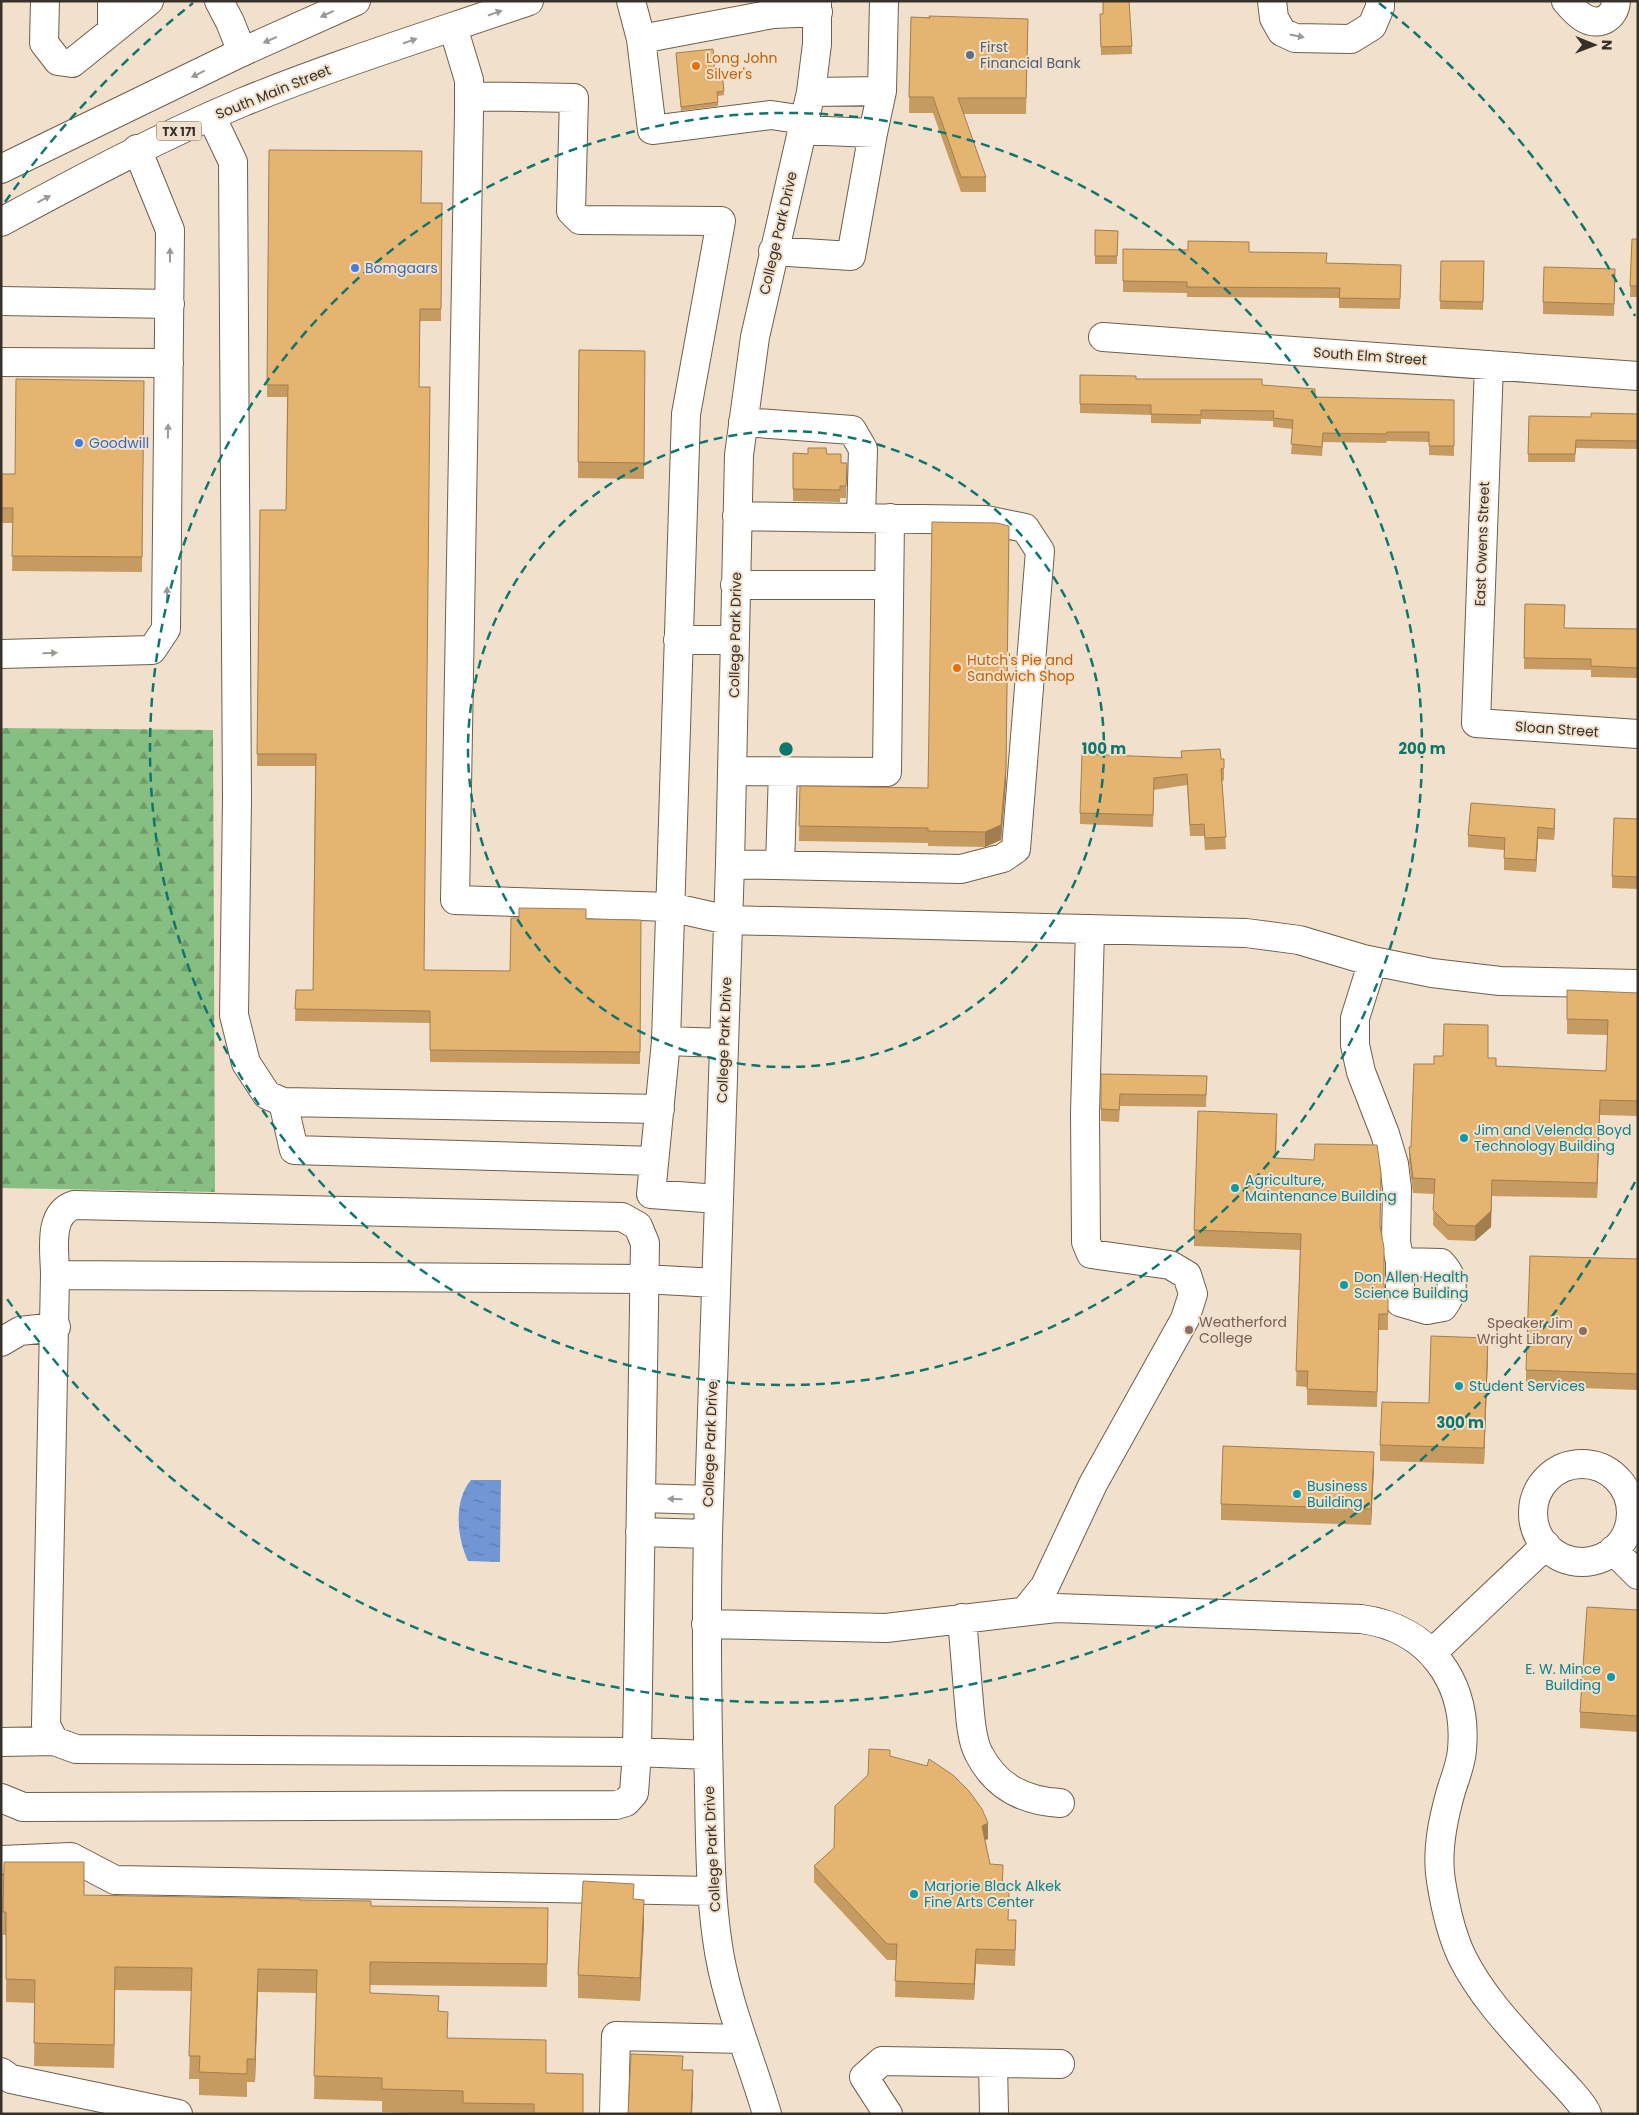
<svg xmlns="http://www.w3.org/2000/svg" width="1639" height="2115" font-family="Poppins,sans-serif">
	<defs>
		<pattern id="forest-firs" width="22" height="20" patternUnits="userSpaceOnUse" patternTransform="scale(1.25)"><rect width="22" height="20" fill="#87be82"/><path d="M5 1l3.5 6h-7zM16 11l3.5 6h-7z" fill="#6f9b6a"/></pattern>
		<pattern id="water-ripples" width="26" height="14" patternUnits="userSpaceOnUse" patternTransform="scale(1.25)"><rect width="26" height="14" fill="#7295d4"/><path d="M2 4q2-2 4 0t4 0M15 11q2-2 4 0t4 0" fill="none" stroke="#5f7aac"/></pattern>
	</defs>
	<rect width="100%" height="100%" fill="#f1e1cc"/>
	<path fill="url(#forest-firs)" d="M1 728 213 730 215 1192 1 1188Z"/>
	<path fill="url(#water-ripples)" d="M471 1480H501L500 1562 468 1561C457 1538 453 1501 471 1480Z"/>
	<g fill="none" stroke-linecap="round" stroke-linejoin="round">
		<defs>
			<path id="minor" d="M45 1 44 43 58 61 72 63 149 1
				M219 1 230 22 242 52
				M631 1 641 39
				M1272 1 1274 18 1282 32 1295 38 1351 39 1372 26 1380 7V1
				M1566 1C1571 7 1577 14 1584 18 1599 27 1615 18 1616 1
				M453 27 469 80V111L455 900 670 907 728 920 1246 933 1299 940 1363 959 1432 973 1500 981 1638 984
				M112 31V1
				M811 92 882 91 884 1
				M469 96 574 98 571 211 580 220 721 221 686 414 666 1041 723 1043
				M211 116 233 162 237 800 234 1015 246 1063 267 1095 283 1102
				M805 120 771 115 652 130 641 39 773 14 818 12
				M802 130 873 133 882 91
				M773 251 851 256 873 133
				M1 301 170 304
				M1103 337 1638 376
				M1 362 169 363
				M1489 365 1476 723 1638 734
				M743 422 852 430 863 449 861 518
				M735 585H889
				M678 640H735
				M1 654 152 650 166 629 170 230 137 149
				M732 771 887 772 890 518
				M730 864 961 869 1003 858 1016 849 1040 551 1025 528 986 520 737 516
				M780 865 783 771
				M1373 961 1355 1018V1045L1361 1072 1385 1134 1394 1164 1397 1188 1396 1242 1400 1262V1302L1427 1310 1443 1307C1455 1291 1455 1278 1441 1263L1400 1262
				M666 1041 651 1194 718 1199
				M654 1161 294 1150 283 1102 660 1109
				M1 1342 20 1331 56 1327
				M1533 1513a49 49 0 1 1 98 0a49 49 0 1 1-98 0Z
				M641 1498 709 1500
				M640 1532 708 1534
				M1613 1550 1638 1575
				M1025 1611 1045 1586 1093 1484 1185 1319 1193 1294 1187 1275 1170 1265 1091 1254 1086 1242 1085 1113 1090 929
				M962 1618C964 1642 966 1666 968 1691 970 1709 970 1738 979 1754 996 1787 1024 1801 1060 1803
				M706 1624 886 1628 1056 1608 1361 1619C1429 1628 1468 1682 1462 1750 1461 1764 1455 1778 1451 1791 1443 1819 1436 1851 1441 1881 1445 1906 1451 1934 1462 1957 1482 1997 1513 2029 1543 2062 1553 2073 1583 2102 1587 2114
				M1432 1653 1546 1545
				M1 1742 54 1741
				M708 1755 637 1752 76 1749 54 1741 46 1725 55 1275 644 1279 715 1283
				M1 1798 23 1807 616 1805 626 1802 634 1793 637 1752 645 1243 638 1226 622 1217 74 1205C47 1214 55 1252 55 1275
				M1 1860 71 1857 115 1880 712 1891
				M993 2063 994 2114
				M1 2072 11 2079 178 2114
				M614 2114 616 2036 741 2039
				M767 2114C750 2056 725 2000 717 1939 710 1889 710 1838 709 1788 707 1703 706 1619 708 1534L730 864 739 455 755 337 811 92 817 44V1
				M888 2114 864 2077 882 2061 1060 2064"/>
			<path id="major" d="M1 169 242 52 356 1
				M1 222C81 179 159 137 243 102 336 64 433 34 529 1"/>
		</defs>
		<use href="#minor" stroke="#6e5f4d" stroke-width="30"/>
		<use href="#major" stroke="#6e5f4d" stroke-width="30"/>
		<use href="#minor" stroke="#fff" stroke-width="28"/>
		<use href="#major" stroke="#fff" stroke-width="28"/>
	</g>
	<path fill="#c69b61" d="M911 17 1028 19 1026 114H963L986 177V192H961L933 113H909Z
		M1100 22 1132 46V54L1101 55Z
		M676 53 715 72 724 91V95L718 96V106L681 111Z
		M269 150 421 203H442L441 321H420L419 387 424 970 510 971 586 919 641 920 640 1064 430 1062V1023L295 1021 296 990H313L315 766H257L260 510H286L287 397H267Z
		M1095 230 1118 231 1117 264H1095Z
		M1632 239H1638V297H1630Z
		M1123 249 1249 252 1327 263 1401 265 1400 309 1339 308V298L1187 297V293L1123 292Z
		M1441 261H1484L1483 310 1440 309Z
		M1615 281 1614 316 1543 314V302Z
		M579 350 645 351 644 479 578 478Z
		M1080 375 1136 379 1262 385 1315 397 1454 400V456L1429 455V442L1387 441 1386 443 1323 442 1322 456 1291 454 1293 429 1273 427V421L1201 419V424L1151 423V415L1080 413Z
		M144 381 142 572 12 571 13 523H1V474H15Z
		M1638 414V449L1576 448 1575 462H1528L1529 416 1591 417Z
		M793 453 827 454 841 463H847L846 498H840V502L793 501Z
		M1525 604 1564 628 1638 629V678L1591 677V670L1524 669Z
		M1181 751 1221 759 1224 768V780L1222 781 1226 849 1205 850 1204 836H1190L1187 785 1154 790 1153 827 1080 824V813L1181 758Z
		M1006 783 1001 840 985 847 928 846V843L799 841 800 786 928 788Z
		M1638 819V889L1612 888V876Z
		M1555 821 1554 840 1538 839 1536 872 1504 870V850L1468 847V835Z
		M1638 993V1116L1600 1115 1597 1198 1492 1196 1491 1227 1475 1241 1448 1240 1433 1225 1434 1194 1413 1193 1409 1162V1147H1411L1434 1064 1443 1056 1488 1058 1496 1066 1606 1071 1608 1035 1567 1034V1019Z
		M1101 1074 1207 1076 1206 1107 1120 1106 1119 1122 1101 1121Z
		M1277 1130 1276 1158 1381 1227 1384 1286 1388 1312V1330H1379L1377 1407 1307 1405V1387L1296 1386 1300 1250 1194 1246V1230Z
		M1638 1259V1390L1526 1386V1370Z
		M1488 1354 1484 1464 1380 1461V1445Z
		M1374 1467 1371 1525 1221 1520V1504Z
		M1638 1610V1732L1580 1728V1712Z
		M890 1756 988 1839 985 1840 990 1864 1002 1892 1008 1920 1016 1936 1015 1966 976 1964 974 2000 895 1997 896 1960H887L814 1882V1866L834 1848Z
		M4 1862 84 1895 300 1900 371 1906 548 1908 547 1987 370 1985V1993L439 2011 448 2038 546 2073 583 2114H442L382 2112V2101L314 2099 316 1993 258 1992 255 2082H247V2097L199 2095V2079H189L192 1991 115 1990 114 2068 34 2066 35 2003 6 2002V1935H3Z
		M634 1899 644 1923 640 2001 578 1998V1975Z"/>
	<path fill="#a17e4f" d="M1009 526 1006 783 1001 840 985 847V832Z
		M1555 809V821L1554 840V829Z
		M1538 827V839L1536 872V860Z
		M1600 1100V1115L1597 1198V1183Z
		M1492 1180 1491 1227 1475 1241V1226Z
		M1488 1338V1354L1484 1464V1448Z
		M1374 1452V1467L1371 1525V1509Z
		M988 1823V1839L982 1841V1826Z
		M644 1900V1923L640 2001V1978Z
		M976 1949V1964L974 2000V1984Z
		M115 1967V1990L114 2068V2045Z
		M258 1969V1992L255 2082V2059Z
		M693 2070V2093L692 2114H691Z"/>
	<path fill="#e6b471" stroke="#a17e4f" d="M1103 1H1129L1132 46 1101 47 1100 14H1103Z
		M929 16 1028 19 1026 98H958L986 177H961L933 97H909L911 17 930 18Z
		M713 49 715 72 722 71 724 91 717 92 718 102 681 107 676 53Z
		M269 150 422 151 421 203H442L441 309H420L419 387H430L424 970 510 971 511 918H519V908L586 909V919L641 920 640 1052 430 1050V1011L295 1009 296 990H313L316 754H257L260 510H286L288 385H267Z
		M1095 230 1118 231 1117 256H1095Z
		M1632 239H1638V286H1630Z
		M1188 241 1249 242V252L1327 253 1326 263 1401 265 1400 299 1339 298 1340 288 1187 287V282L1123 281V249L1188 250Z
		M1441 261H1484L1483 302 1440 301Z
		M1544 267 1615 269 1614 304 1543 302Z
		M579 350 645 351 644 463 578 462Z
		M1080 375 1136 376V379H1262V385L1315 389V397L1454 400V446H1429V432H1387L1386 434 1323 433 1322 447 1291 444 1293 420 1273 418 1274 411 1201 410V415L1151 414V405L1080 404Z
		M16 379 144 381 142 557 12 556 13 508H1V474H15Z
		M1591 413 1638 414V441L1576 440 1575 454H1528L1529 416 1591 417Z
		M808 448H826L827 454H841V463H847L846 486H840V490L793 489V453L808 454Z
		M932 522 997 523 1009 526 1006 768 1001 825 985 832 928 831V828L799 826 800 786 928 788Z
		M1525 604 1565 605 1564 628 1638 629V668L1591 666V659L1524 658Z
		M1220 749 1221 759H1224V768L1221 769 1226 837 1205 838 1204 824 1190 825 1187 774 1154 778 1153 815 1080 813 1082 754 1182 758 1181 751Z
		M1471 803 1555 809 1554 829 1538 827 1536 860 1504 858 1505 838 1468 835Z
		M1614 818 1638 819V877L1612 876Z
		M1567 990 1638 993V1101L1600 1100 1597 1183 1492 1180 1491 1211 1475 1226 1448 1225 1433 1210 1435 1179 1413 1178 1409 1147H1411L1414 1064H1434V1056H1443L1444 1024 1488 1025V1058H1496V1066L1606 1071 1608 1020 1567 1019Z
		M1101 1074 1207 1076 1206 1095 1120 1094 1119 1110 1101 1109Z
		M1198 1111 1277 1114 1275 1158 1314 1160 1315 1144 1377 1145 1381 1173 1380 1226 1384 1248V1286L1388 1296V1314H1379L1377 1392 1307 1389 1308 1371H1296L1301 1234 1194 1230Z
		M1530 1256 1638 1259V1374L1526 1370Z
		M1431 1336 1488 1338 1484 1448 1380 1445 1382 1402 1429 1403Z
		M1223 1446 1374 1452 1371 1509 1221 1504Z
		M1587 1607 1638 1610V1716L1580 1712Z
		M869 1749 890 1750V1756L927 1766 929 1759 953 1775 969 1791 982 1809 988 1823 982 1826 990 1864 1003 1865 1002 1892H1009L1008 1920H1016L1015 1950 976 1949 974 1984 895 1981 897 1944H887L814 1866 834 1848 835 1806 868 1775Z
		M4 1862H84V1895L300 1899V1900L371 1901V1906L548 1908 547 1964 370 1962V1993L439 1996 438 2011 448 2012 447 2038 546 2040V2073L583 2074V2114H534V2104L463 2103V2091L382 2089V2078L314 2076 317 1970 258 1969 255 2059H247V2074L199 2072 200 2056H189L192 1968 115 1967 114 2045 34 2043 35 1980 6 1979V1912H3Z
		M583 1881 634 1884 633 1899 644 1900 640 1978 578 1975Z
		M631 2054 683 2056 682 2070H693L691 2114H628Z"/>
	<defs><path id="oneway-solid" d="M-6-.8H1V-3.2L6.5 0L1 3.2V.8H-6Z" transform="scale(1.25)"/></defs>
	<g fill="#9c9894">
		<use href="#oneway-solid" transform="translate(495 13) rotate(-19)"/>
		<use href="#oneway-solid" transform="translate(327 14) rotate(155)"/>
		<use href="#oneway-solid" transform="translate(1297 36) rotate(11)"/>
		<use href="#oneway-solid" transform="translate(270 40) rotate(156)"/>
		<use href="#oneway-solid" transform="translate(410 41) rotate(-19)"/>
		<use href="#oneway-solid" transform="translate(198 74) rotate(154)"/>
		<use href="#oneway-solid" transform="translate(44 199) rotate(-28)"/>
		<use href="#oneway-solid" transform="translate(170 255) rotate(-90)"/>
		<use href="#oneway-solid" transform="translate(168 431) rotate(-89)"/>
		<use href="#oneway-solid" transform="translate(167 594) rotate(-89)"/>
		<use href="#oneway-solid" transform="translate(50 653) rotate(-1)"/>
		<use href="#oneway-solid" transform="translate(675 1499) rotate(-178)"/>
	</g>
	<g fill="none" stroke="#0f766e" stroke-width="2.5" stroke-dasharray="9 6">
		<circle cx="786" cy="749" r="318"/>
		<circle cx="786" cy="749" r="636"/>
		<path d="M1635 1182A953 953 0 0 1 5 1296M5 202A953 953 0 0 1 193 3M1379 3A953 953 0 0 1 1635 316"/>
	</g>
	<circle fill="#5c6f8a" stroke="#f1e1cc" stroke-width="2" cx="970" cy="55" r="5"/>
	<g fill="#e8710a" stroke="#f1e1cc" stroke-width="2">
		<circle cx="696" cy="66" r="5"/>
		<circle cx="957" cy="668" r="5"/>
	</g>
	<g fill="#3f7fe0" stroke="#f1e1cc" stroke-width="2">
		<circle cx="355" cy="268" r="5"/>
		<circle cx="79" cy="443" r="5"/>
	</g>
	<g fill="#0f9aa8" stroke="#f1e1cc" stroke-width="2">
		<circle cx="1464" cy="1138" r="5"/>
		<circle cx="1235" cy="1188" r="5"/>
		<circle cx="1344" cy="1285" r="5"/>
		<circle cx="1459" cy="1386" r="5"/>
		<circle cx="1297" cy="1494" r="5"/>
		<circle cx="1611" cy="1677" r="5"/>
		<circle cx="914" cy="1894" r="5"/>
	</g>
	<g fill="#8d6e63" stroke="#f1e1cc" stroke-width="2">
		<circle cx="1189" cy="1330" r="5"/>
		<circle cx="1583" cy="1331" r="5"/>
	</g>
	<g text-anchor="middle" dominant-baseline="central" stroke-width="4" stroke-linejoin="round" paint-order="stroke">
		<rect fill="#f1e1cc" stroke="#70665a" stroke-width="1" x="156.5" y="121.5" width="45" height="19" rx="4"/>
		<g font-size="12" font-weight="bold" fill="#383129">
			<text x="179" y="131">TX 171</text>
		</g>
		<g font-size="14" fill="#4e5e75" stroke="#f1e1cc" text-anchor="start">
			<text x="980" y="47">First<tspan x="980" dy="16">Financial Bank</tspan></text>
		</g>
		<g font-size="14" fill="#c56008" stroke="#f1e1cc" text-anchor="start">
			<text x="706" y="58">Long John<tspan x="706" dy="16">Silver's</tspan></text>
			<text x="967" y="660">Hutch's Pie and<tspan x="967" dy="16">Sandwich Shop</tspan></text>
		</g>
		<g font-size="14" fill="#383129" stroke="#f1e1cc">
			<text transform="translate(273 92) rotate(-22)">South Main Street</text>
			<text transform="translate(778 233) rotate(-77)">College Park Drive</text>
			<text transform="translate(1370 356) rotate(4)">South Elm Street</text>
			<text transform="translate(1482 544) rotate(-88)">East Owens Street</text>
			<text transform="translate(735 635) rotate(-89)">College Park Drive</text>
			<text transform="translate(1557 729) rotate(4)">Sloan Street</text>
			<text transform="translate(724 1040) rotate(-88)">College Park Drive</text>
			<text transform="translate(710 1444) rotate(-88)">College Park Drive</text>
			<text transform="translate(712 1849) rotate(-93)">College Park Drive</text>
		</g>
		<g font-size="14" fill="#366cbe" stroke="#f1e1cc" text-anchor="start">
			<text x="365" y="268">Bomgaars</text>
			<text x="89" y="443">Goodwill</text>
		</g>
		<g font-size="14" fill="#0d838f" stroke="#f1e1cc" text-anchor="start">
			<text x="1474" y="1130">Jim and Velenda Boyd<tspan x="1474" dy="16">Technology Building</tspan></text>
			<text x="1245" y="1180">Agriculture,<tspan x="1245" dy="16">Maintenance Building</tspan></text>
			<text x="1354" y="1277">Don Allen Health<tspan x="1354" dy="16">Science Building</tspan></text>
			<text x="1469" y="1386">Student Services</text>
			<text x="1307" y="1486">Business<tspan x="1307" dy="16">Building</tspan></text>
			<text x="1601" y="1669" text-anchor="end">E. W. Mince<tspan x="1601" dy="16">Building</tspan></text>
			<text x="924" y="1886">Marjorie Black Alkek<tspan x="924" dy="16">Fine Arts Center</tspan></text>
		</g>
		<g font-size="14" fill="#785e54" stroke="#f1e1cc" text-anchor="start">
			<text x="1199" y="1322">Weatherford<tspan x="1199" dy="16">College</tspan></text>
			<text x="1573" y="1323" text-anchor="end">Speaker Jim<tspan x="1573" dy="16">Wright Library</tspan></text>
		</g>
	</g>
	<circle cx="786" cy="749" r="8" fill="#0f766e" stroke="#f1e1cc" stroke-width="2.5"/>
	<g font-size="15" text-anchor="middle" font-weight="bold" fill="#0f766e" stroke="#f1e1cc" stroke-width="4" stroke-linejoin="round" paint-order="stroke">
		<text x="1104" y="754">100 m</text>
		<text x="1422" y="754">200 m</text>
		<text x="1460" y="1428">300 m</text>
	</g>
	<rect width="1639" height="2115" fill="none" stroke="#383129" stroke-width="5"/>
	<g transform="translate(1594 45) rotate(91)" stroke="#f1e1cc" stroke-width="4" paint-order="stroke">
	<path d="M0-4L9 19L0 12L-9 19Z" fill="#383129"/>
	<text y="-8" font-size="14" font-weight="bold" text-anchor="middle" fill="#383129">N</text>
	</g>
</svg>
